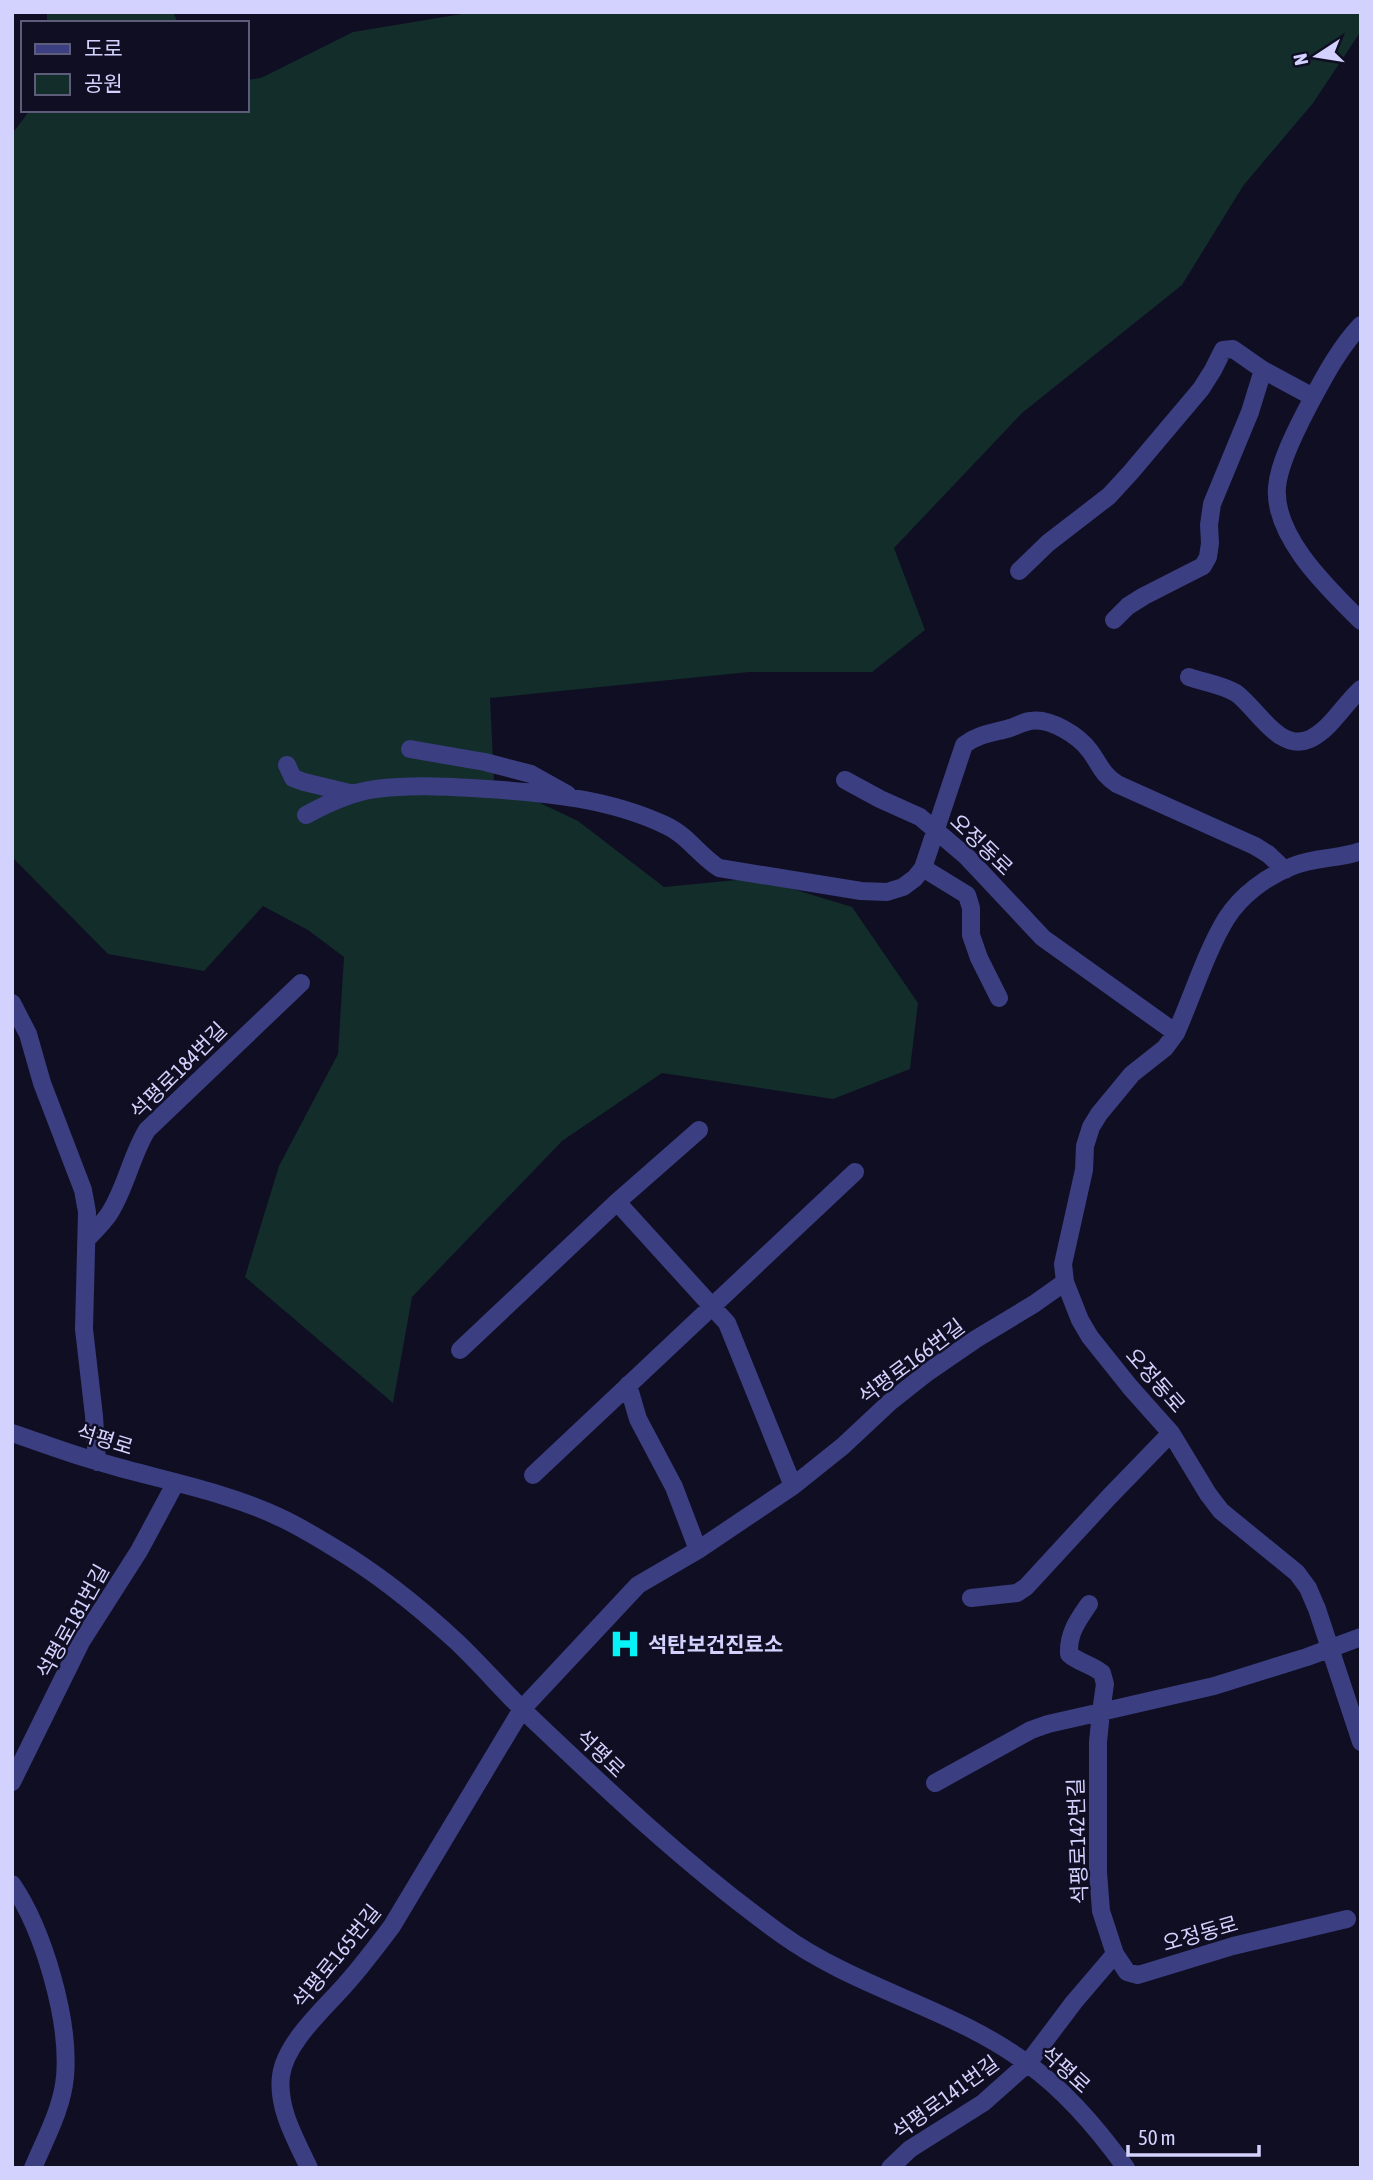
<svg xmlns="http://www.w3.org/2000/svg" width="1373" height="2180" font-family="'Asap Condensed','Noto Sans KR',sans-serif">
	<rect width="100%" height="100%" fill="#100e23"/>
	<path fill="#122d2a" d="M47 12H173L178 23H47Z
		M474 12H1361V31L1313 103 1243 186 1182 285 1022 413 894 548 925 630 872 672H749L490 698 494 781 578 821 664 887 757 878 852 907 918 1003 910 1069 833 1099 662 1073 562 1141 412 1297 393 1403 245 1277 279 1166 338 1054 344 957 308 930 263 906 204 971 108 954 12 857V134L30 110H247V80L261 78 353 32Z"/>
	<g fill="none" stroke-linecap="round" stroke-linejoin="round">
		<path stroke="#3b3e81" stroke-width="18" d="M1361 325C1339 348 1323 379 1308 407 1297 428 1279 463 1277 487 1273 537 1329 589 1361 621
			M1019 571 1048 543 1109 496 1131 472 1201 389 1213 370 1223 350 1233 349 1263 370
			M1114 620 1128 606 1144 596 1203 566 1208 557 1210 543 1209 525 1212 504 1250 412 1263 370 1313 397
			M1189 677C1203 682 1223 685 1236 693 1257 708 1279 753 1310 739 1331 729 1344 704 1361 689
			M410 749 485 762 531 774 567 794
			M287 765 293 778 304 782 354 794
			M845 780 880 799 920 817 967 857 1043 938 1176 1033
			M306 815C328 803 351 792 376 789 414 784 451 787 488 789 548 793 610 799 665 825 686 834 700 856 719 868L861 891 887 892 903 887 915 878 923 868 964 745C978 734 993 733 1010 728 1016 726 1023 722 1030 721 1050 717 1079 736 1090 751 1101 766 1101 773 1117 784L1255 846 1268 854 1285 870
			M1361 851C1339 859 1315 857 1293 866 1267 876 1241 895 1226 919 1206 952 1192 997 1176 1033L1165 1048 1132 1074 1099 1114 1091 1127 1085 1146 1084 1170 1063 1264 1065 1282 1080 1320 1090 1337 1130 1387 1171 1433 1208 1494 1221 1511 1297 1573 1308 1588 1317 1609 1361 1742
			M923 868 967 895 971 908V935L979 958 999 998
			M12 1003 28 1034 42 1083 83 1190 87 1212 84 1329 94 1416 97 1462
			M699 1130 617 1202 727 1323 793 1486
			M87 1239C94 1231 103 1223 109 1214 126 1188 131 1156 147 1130L301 983
			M460 1350 617 1202
			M628 1385 638 1419 674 1487 698 1550
			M12 1433C42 1443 72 1455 103 1463 161 1480 224 1491 279 1517 297 1525 315 1536 333 1547 377 1573 419 1607 457 1642 480 1664 501 1688 524 1711 606 1789 688 1867 781 1934 857 1989 953 2008 1028 2064 1067 2092 1098 2129 1126 2168
			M533 1475 855 1172
			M971 1598 1017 1593 1026 1587 1109 1497 1171 1433
			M12 1782 81 1642 139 1551 175 1484
			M935 1783 1031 1730 1048 1724 1101 1712 1105 1684 1102 1673C1091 1664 1079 1663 1069 1654 1068 1633 1078 1620 1089 1604
			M12 1884C44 1931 70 2021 65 2077 62 2109 45 2139 33 2168
			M1115 1954 1127 1972 1138 1975 1233 1946 1347 1919
			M309 2168C296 2140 277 2108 281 2076 285 2043 324 2009 345 1985 362 1966 377 1946 392 1926L522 1709 638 1585 698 1550 793 1486 843 1446 890 1402 928 1372 976 1339 1034 1304 1065 1282
			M890 2168 910 2149 983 2103 1028 2063 1074 2002 1115 1954 1101 1911 1098 1872V1742L1101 1712 1214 1686 1307 1657 1361 1637"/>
	</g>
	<defs>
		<symbol id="hospital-bare" viewBox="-9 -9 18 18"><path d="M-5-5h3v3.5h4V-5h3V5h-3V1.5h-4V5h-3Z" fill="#06f2f6" stroke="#100e23" stroke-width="2.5" paint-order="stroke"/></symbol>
	</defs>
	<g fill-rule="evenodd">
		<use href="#hospital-bare" x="603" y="1622" width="44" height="44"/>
	</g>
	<g text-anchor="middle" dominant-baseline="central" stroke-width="5" stroke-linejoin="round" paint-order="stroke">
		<g font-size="21" fill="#d3d2fe" stroke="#100e23">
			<text transform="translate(982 844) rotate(44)">오정동로</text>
			<text transform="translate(178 1070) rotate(-45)">석평로184번길</text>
			<text transform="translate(911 1361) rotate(-37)">석평로166번길</text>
			<text transform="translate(1156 1380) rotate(49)">오정동로</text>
			<text transform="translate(105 1439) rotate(17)">석평로</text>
			<text transform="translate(72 1621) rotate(-61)">석평로181번길</text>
			<text transform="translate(601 1753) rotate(44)">석평로</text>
			<text transform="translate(1077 1841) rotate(-92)">석평로142번길</text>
			<text transform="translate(1200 1933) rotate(-16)">오정동로</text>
			<text transform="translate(336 1956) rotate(-51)">석평로165번길</text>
			<text transform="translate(1066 2069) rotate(42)">석평로</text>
			<text transform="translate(945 2097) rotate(-36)">석평로141번길</text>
		</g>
		<g font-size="21" font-weight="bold" fill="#d3d2fe" stroke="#100e23" text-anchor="start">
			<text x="648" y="1644">석탄보건진료소</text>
		</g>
	</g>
	<rect width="1373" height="2180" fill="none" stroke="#d3d2fe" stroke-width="28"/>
	<rect x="21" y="21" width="228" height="91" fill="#100e23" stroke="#5e5c7b" stroke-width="2"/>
	<rect x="35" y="44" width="35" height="10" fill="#3b3e81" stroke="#5e5c7b" stroke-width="2"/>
	<text x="84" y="56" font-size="21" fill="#d3d2fe">도로</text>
	<rect x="35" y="74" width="35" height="21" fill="#122d2a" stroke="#5e5c7b" stroke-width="2"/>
	<text x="84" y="91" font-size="21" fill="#d3d2fe">공원</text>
	<g transform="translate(1317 56) rotate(258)" stroke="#100e23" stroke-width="5" paint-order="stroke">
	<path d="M0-5L12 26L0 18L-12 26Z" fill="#d3d2fe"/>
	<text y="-10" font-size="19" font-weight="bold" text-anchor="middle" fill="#d3d2fe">N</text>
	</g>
	<path d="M1128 2145v10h131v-10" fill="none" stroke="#d3d2fe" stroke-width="3.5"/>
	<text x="1138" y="2145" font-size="21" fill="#d3d2fe" stroke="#100e23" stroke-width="5" paint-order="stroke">50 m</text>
</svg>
